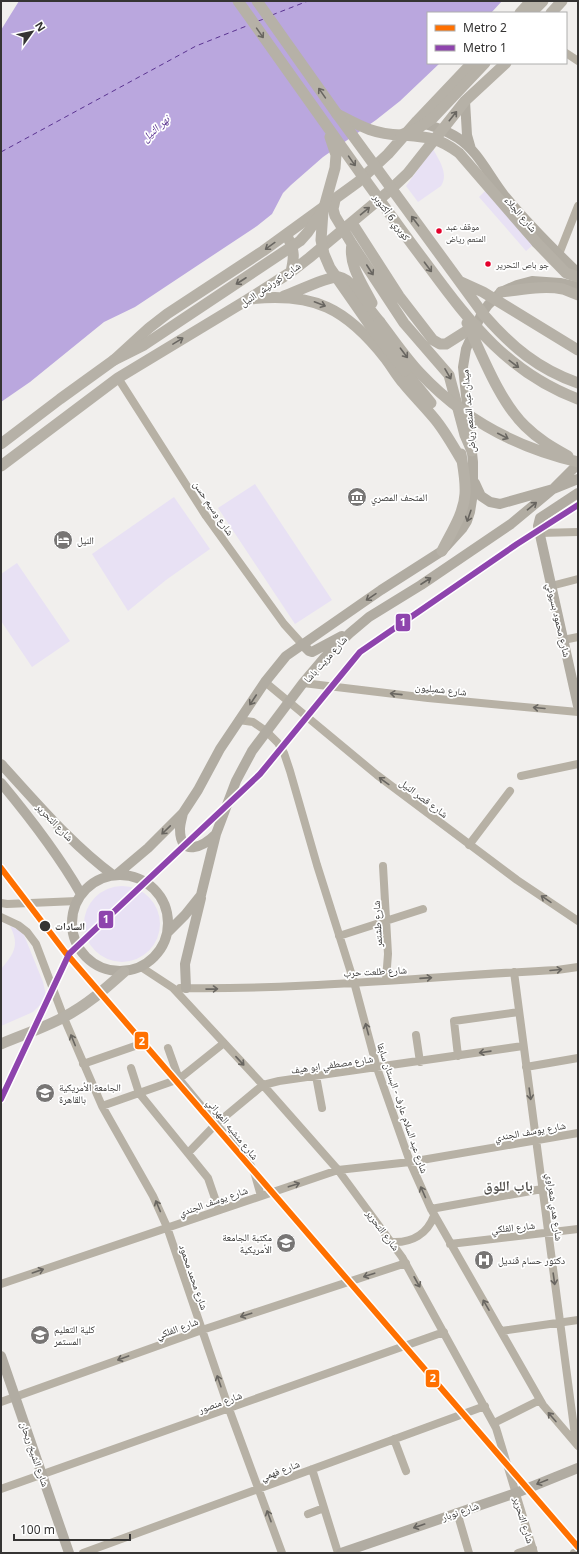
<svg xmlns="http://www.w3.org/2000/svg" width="579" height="1554" font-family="'Noto Sans','Noto Naskh Arabic',sans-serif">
	<rect width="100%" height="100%" fill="#f1efed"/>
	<path fill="#e8e1f4" d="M433 149C439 160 449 174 441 186L418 202 406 186Z
		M486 190 534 244 526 251 479 197Z
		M255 484 332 600 295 624 218 508Z
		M174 497 210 549 166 580 128 611 92 554Z
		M17 563 70 641 32 667 1 621V574Z
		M84 924a38 38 0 1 1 76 0a38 38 0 1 1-76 0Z
		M10 926 17 929 24 935 43 982 46 995 41 1004 33 1012 1 1026V969C14 954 20 945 10 926Z"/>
	<path fill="#baa7de" d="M19 1H502L491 13H428V63H440L400 101 376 120 323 157 291 185 283 193 272 214 257 226 135 307 104 322 30 382 1 402V30Z"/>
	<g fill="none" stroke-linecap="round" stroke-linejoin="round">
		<path stroke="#5b3491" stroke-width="1" stroke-dasharray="5 4" stroke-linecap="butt" d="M272 15 308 1
			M258 21 264 19
			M1 152 196 46 249 25"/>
		<path stroke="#b7b1a5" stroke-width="8" d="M566 53 578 61
			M559 254 578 206
			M118 378 206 516 284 624 302 644
			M539 533 578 532
			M551 586 578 579
			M563 640 578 637
			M265 682 377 775 517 880 578 921
			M303 683 428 698 578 712
			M239 720 253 722 266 731 278 743 284 753 290 771 317 865 354 982 377 1068 410 1162 431 1209 543 1405 578 1446
			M521 776 578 764
			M469 845 510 791
			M383 866 388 954 386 980
			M1 903 7 904 77 901
			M1 917 18 925 27 932 36 944 64 1018 102 1106 153 1196 167 1227 229 1409 282 1553
			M339 936 423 909
			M141 967 173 988 263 1085 338 1170 402 1257 496 1428 534 1553
			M514 972 576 1443
			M180 988C306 990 432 976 557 970L578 967
			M416 1035 420 1062
			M168 1048 179 1079 251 1166 255 1175 261 1196
			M458 1056 454 1021 519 1012
			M83 1064 135 1046
			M526 1067 578 1058
			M131 1068 139 1093 208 1178 219 1210
			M316 1076 322 1108
			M102 1106 179 1079 224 1043
			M188 1153 216 1124 263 1085 279 1081 523 1046
			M431 1209 542 1189
			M392 1242C412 1243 427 1234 434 1216
			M450 1244 578 1229
			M1 1284 338 1170 410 1162 578 1133
			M501 1331 578 1320
			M1 1402 202 1330 406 1263
			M494 1423 540 1400
			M394 1439 406 1471
			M312 1469 338 1553
			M1 1489 444 1332
			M457 1512 469 1553
			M308 1514 324 1508
			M83 1553 485 1406
			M518 1553 533 1548
			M574 1553 578 1552"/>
		<path stroke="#b1aca2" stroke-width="10" d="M465 101 467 135 471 149
			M418 122C432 126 446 130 458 138 478 151 489 176 504 195 527 223 552 248 578 273
			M475 483 481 496 490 502 500 504 553 489 578 479
			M578 493 540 518 538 526 578 706
			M302 644 309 651 312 652 342 636
			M1 764C37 803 71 844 113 875
			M1 783C31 819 58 854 81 894
			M183 813C182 818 180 824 180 829 180 858 203 847 216 834
			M72 923a48 48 0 1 1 96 0a48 48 0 1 1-96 0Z
			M116 875 148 848 183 813 198 790 220 749 265 682 286 656 381 590 442 551 462 529 467 521 470 512 473 493V462L463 367 466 349 481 315 488 305 501 292 517 285 532 281 560 283 578 287
			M168 932 185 915 201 895 216 834 236 781 252 751 303 683 325 657 350 633 369 617 421 585 511 524 553 489 578 464
			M186 988 185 964 201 898
			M1 1356 69 1553
			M341 1553 516 1493 578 1468"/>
		<path stroke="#b6b1a7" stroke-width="11" d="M520 13 531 1
			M531 13 543 1
			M551 13 562 1
			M337 114C360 126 373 134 401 135
			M335 200 333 209 335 216 352 244 404 323 449 375 465 435 472 451
			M352 223 399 296 433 340 440 344H446L476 325
			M288 238C295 251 294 258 291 272
			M537 243 566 273 578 277
			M352 244C348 265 363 285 372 303
			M501 292C521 290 543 285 563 289 568 291 573 293 578 295
			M284 296C296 292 328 276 339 277 345 278 350 283 354 288 363 299 370 311 380 322
			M250 299C314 292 346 308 386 359 392 367 397 376 404 384 413 395 424 406 434 418 445 431 453 446 462 461
			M405 371 431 403
			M1 444 60 399 114 360 149 328 167 314 263 251 358 182 388 154 417 121 472 63
			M1 466 118 378 247 300 291 272 309 258 388 192 408 173 465 101 506 63
			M442 551C450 534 464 514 465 494 466 481 463 467 461 454
			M1 1044C22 1035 44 1028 64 1017 87 1005 105 989 124 972"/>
		<path stroke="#b6b1a7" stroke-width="11" d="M238 1C281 61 323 121 366 181 387 210 407 238 429 267 471 324 509 373 578 399
			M257 1 337 114 484 315C512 347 538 369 578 383
			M403 134 420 127 432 119 485 63
			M401 135C427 137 438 137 459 153L537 243
			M330 137 336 155 335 168 323 211 321 240 324 254 330 268 376 334 405 371
			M461 282 483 292 578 350
			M380 322C393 339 405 357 420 373 463 419 517 448 578 462
			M467 323C482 355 500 402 525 426 538 439 552 447 568 456
			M114 360 144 345 300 241 308 232 321 213"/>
		<defs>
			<path id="metro-1" d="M1 868 65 952 578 1547"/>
			<path id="metro-2" d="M1 1099 69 954 260 774 360 652 517 544 578 505"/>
		</defs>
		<use href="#metro-1" stroke="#fff" stroke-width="9"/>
		<use href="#metro-2" stroke="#fff" stroke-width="9"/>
		<use href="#metro-1" stroke="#ff7000" stroke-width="6"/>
		<use href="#metro-2" stroke="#8e44ad" stroke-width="6"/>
	</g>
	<defs><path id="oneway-shaft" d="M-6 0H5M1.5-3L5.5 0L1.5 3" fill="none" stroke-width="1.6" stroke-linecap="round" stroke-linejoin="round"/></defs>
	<g stroke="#696661">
		<use href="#oneway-shaft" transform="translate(260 33) rotate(55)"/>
		<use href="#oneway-shaft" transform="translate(322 93) rotate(-125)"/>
		<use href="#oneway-shaft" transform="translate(453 116) rotate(-51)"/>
		<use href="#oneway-shaft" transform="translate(352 161) rotate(55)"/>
		<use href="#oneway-shaft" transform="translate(365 211) rotate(-40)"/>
		<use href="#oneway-shaft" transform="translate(415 221) rotate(-127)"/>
		<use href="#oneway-shaft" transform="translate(270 246) rotate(144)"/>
		<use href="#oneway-shaft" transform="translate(428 267) rotate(53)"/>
		<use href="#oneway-shaft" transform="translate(370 270) rotate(57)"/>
		<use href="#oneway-shaft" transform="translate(241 281) rotate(147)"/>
		<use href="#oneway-shaft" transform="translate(320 304) rotate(21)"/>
		<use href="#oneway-shaft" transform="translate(178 341) rotate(-31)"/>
		<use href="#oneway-shaft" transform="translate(404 353) rotate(53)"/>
		<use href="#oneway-shaft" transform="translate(514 364) rotate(37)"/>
		<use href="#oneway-shaft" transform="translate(448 374) rotate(60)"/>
		<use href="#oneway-shaft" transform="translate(503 436) rotate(27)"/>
		<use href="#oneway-shaft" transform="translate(396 694) rotate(-174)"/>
		<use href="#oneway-shaft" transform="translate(539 708) rotate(-175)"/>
		<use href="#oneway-shaft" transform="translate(384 781) rotate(-144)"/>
		<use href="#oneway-shaft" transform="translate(546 899) rotate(-146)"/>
		<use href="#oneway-shaft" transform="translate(556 970) rotate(-5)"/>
		<use href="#oneway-shaft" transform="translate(426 978) rotate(-4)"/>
		<use href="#oneway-shaft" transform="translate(212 989) rotate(-1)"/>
		<use href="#oneway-shaft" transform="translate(367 1029) rotate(-105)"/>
		<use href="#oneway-shaft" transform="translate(73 1040) rotate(-112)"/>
		<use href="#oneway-shaft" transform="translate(485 1052) rotate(172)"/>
		<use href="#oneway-shaft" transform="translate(240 1061) rotate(47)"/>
		<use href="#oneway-shaft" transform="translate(530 1094) rotate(82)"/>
		<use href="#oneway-shaft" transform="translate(294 1185) rotate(-18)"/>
		<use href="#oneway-shaft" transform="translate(423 1192) rotate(-114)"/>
		<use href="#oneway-shaft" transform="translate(158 1206) rotate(-113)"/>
		<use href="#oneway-shaft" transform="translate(38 1271) rotate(-19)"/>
		<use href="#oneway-shaft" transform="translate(369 1275) rotate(162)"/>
		<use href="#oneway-shaft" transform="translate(554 1279) rotate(82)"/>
		<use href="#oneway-shaft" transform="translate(417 1282) rotate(61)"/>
		<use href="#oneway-shaft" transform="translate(486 1305) rotate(-120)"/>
		<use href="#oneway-shaft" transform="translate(246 1315) rotate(162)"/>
		<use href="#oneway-shaft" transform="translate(123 1358) rotate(160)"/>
		<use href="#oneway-shaft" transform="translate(219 1381) rotate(-109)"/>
		<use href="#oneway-shaft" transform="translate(552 1417) rotate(-131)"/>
		<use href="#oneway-shaft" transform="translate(269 1516) rotate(-110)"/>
	</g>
	<g stroke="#67645f">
		<use href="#oneway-shaft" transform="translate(532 506) rotate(-40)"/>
		<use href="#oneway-shaft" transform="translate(469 516) rotate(109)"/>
		<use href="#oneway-shaft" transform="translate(426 581) rotate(-33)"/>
		<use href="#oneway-shaft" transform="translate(371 597) rotate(146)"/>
		<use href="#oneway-shaft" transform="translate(253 700) rotate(123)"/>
		<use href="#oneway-shaft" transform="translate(166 830) rotate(136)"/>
		<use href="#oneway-shaft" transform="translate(542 1482) rotate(158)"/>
		<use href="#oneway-shaft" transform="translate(419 1526) rotate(161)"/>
	</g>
	<defs>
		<symbol id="museum-disc" viewBox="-11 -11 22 22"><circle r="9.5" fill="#777574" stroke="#fff"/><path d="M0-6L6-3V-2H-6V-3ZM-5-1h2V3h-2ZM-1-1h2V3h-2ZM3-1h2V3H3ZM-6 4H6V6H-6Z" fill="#fff"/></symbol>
		<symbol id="hotel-disc" viewBox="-11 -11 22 22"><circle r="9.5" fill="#777574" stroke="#fff"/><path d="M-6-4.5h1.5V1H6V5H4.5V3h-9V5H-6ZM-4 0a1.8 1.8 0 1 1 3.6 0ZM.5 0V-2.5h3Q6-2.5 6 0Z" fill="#fff"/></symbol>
		<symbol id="university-disc" viewBox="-11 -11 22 22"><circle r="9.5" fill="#777574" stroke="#fff"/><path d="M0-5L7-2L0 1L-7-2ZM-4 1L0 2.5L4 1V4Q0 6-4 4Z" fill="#fff"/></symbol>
		<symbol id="hospital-disc" viewBox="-11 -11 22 22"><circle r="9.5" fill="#777574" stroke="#fff"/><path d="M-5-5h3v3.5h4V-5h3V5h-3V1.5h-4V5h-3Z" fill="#fff"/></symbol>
	</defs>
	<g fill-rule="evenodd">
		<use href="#museum-disc" x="346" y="486" width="22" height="22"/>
		<use href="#hotel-disc" x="52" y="529" width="22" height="22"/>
		<use href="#university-disc" x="34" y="1082" width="22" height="22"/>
		<use href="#university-disc" x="275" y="1232" width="22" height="22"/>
		<use href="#hospital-disc" x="473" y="1249" width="22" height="22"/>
		<use href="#university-disc" x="29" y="1324" width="22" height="22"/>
	</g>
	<g fill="#e4002b" stroke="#fff" stroke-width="1.5">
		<circle cx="439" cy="231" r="3.5"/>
		<circle cx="488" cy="264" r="3.5"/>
	</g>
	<circle fill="#353433" stroke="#fff" stroke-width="1.5" cx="45" cy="926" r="6"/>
	<g text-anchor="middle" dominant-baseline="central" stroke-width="3.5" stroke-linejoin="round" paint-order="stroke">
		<g font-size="9" fill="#353433" stroke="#fff" text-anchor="start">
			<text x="446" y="226">موقف عبد<tspan x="446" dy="12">المنعم رياض</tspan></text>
			<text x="496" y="264">جو باص التحرير</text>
		</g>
		<g font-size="10" fill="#353433" stroke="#fff">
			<text transform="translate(521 214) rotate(49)">شارع الجلاء</text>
			<text transform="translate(392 217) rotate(54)">كوبري 6 أكتوبر</text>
			<text transform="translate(270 284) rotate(-34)">شارع كورنيش النيل</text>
			<text transform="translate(468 411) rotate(-95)">ميدان عبد المنعم رياض</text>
			<text transform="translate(214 508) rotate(56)">شارع وسيم حسن</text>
			<text transform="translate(559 620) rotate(77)">شارع محمود بسيوني</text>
			<text transform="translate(325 659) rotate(-48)">شارع مريت باشا</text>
			<text transform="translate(441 689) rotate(6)">شارع شمبليون</text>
			<text transform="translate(424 798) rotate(37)">شارع قصر النيل</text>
			<text transform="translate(55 822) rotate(46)">شارع التحرير</text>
			<text transform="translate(377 924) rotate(-93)">شارع طشتمر</text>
			<text transform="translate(375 971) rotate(-3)">شارع طلعت حرب</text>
			<text transform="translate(332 1064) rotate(-8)">شارع مصطفي ابو هيف</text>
			<text transform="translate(403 1108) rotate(71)">شارع عبد السلام عارف - البستان سابقا</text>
			<text transform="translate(233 1129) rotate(51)">شارع منشيه المهراني</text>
			<text transform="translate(530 1131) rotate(-10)">شارع يوسف الجندي</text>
			<text transform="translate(213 1201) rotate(-19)">شارع يوسف الجندي</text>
			<text transform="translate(555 1207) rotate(82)">شارع هدي شعراوي</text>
			<text transform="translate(513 1227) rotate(-6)">شارع الفلكي</text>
			<text transform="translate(383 1230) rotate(53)">شارع التحرير</text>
			<text transform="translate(194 1277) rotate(71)">شارع محمد محمود</text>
			<text transform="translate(177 1328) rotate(-20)">شارع الفلكي</text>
			<text transform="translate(220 1402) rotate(-20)">شارع منصور</text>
			<text transform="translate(35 1454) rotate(71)">شارع الشيخ ريحان</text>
			<text transform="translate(280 1470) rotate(-20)">شارع فهمي</text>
			<text transform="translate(460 1511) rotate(-19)">شارع نوبار</text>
			<text transform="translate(524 1520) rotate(73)">شارع التحرير</text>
		</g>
		<g font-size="10" fill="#353433" stroke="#fff" text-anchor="start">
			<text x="371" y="497">المتحف المصري</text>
			<text x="77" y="540">النيل</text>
			<text x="59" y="1087">الجامعة الأمريكية<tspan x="59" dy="12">بالقاهرة</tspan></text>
			<text x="272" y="1237" text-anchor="end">مكتبة الجامعة<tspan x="272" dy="12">الأمريكية</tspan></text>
			<text x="498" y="1260">دكتور حسام قنديل</text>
			<text x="54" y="1329">كلية التعليم<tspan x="54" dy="12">المستمر</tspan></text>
		</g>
		<g font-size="10" font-weight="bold" fill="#353433" stroke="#fff" text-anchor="start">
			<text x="55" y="926">السادات</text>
		</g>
		<g font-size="11" font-style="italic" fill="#5b3491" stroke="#fff">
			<text transform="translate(155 128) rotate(-42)">نهر النيل</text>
		</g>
		<g font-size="14" font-weight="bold" fill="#53514e" stroke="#fff">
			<text x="508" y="1185">باب اللوق</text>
		</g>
	</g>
	<g stroke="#fff" stroke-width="1.5">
		<rect x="395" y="613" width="16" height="19" rx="4" fill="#8e44ad"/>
		<rect x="98" y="910" width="16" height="19" rx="4" fill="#8e44ad"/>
		<rect x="134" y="1031" width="15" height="19" rx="4" fill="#ff7000"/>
		<rect x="425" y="1369" width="15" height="19" rx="4" fill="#ff7000"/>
	</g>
	<g font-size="11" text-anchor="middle" font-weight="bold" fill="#fff">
		<text x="403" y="626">1</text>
		<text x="106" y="923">1</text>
		<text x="142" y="1045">2</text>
		<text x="433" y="1382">2</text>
	</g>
	<rect width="579" height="1554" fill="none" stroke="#353433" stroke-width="4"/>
	<rect x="427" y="12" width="140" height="52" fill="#ffffff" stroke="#aeaead"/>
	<rect x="435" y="25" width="20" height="6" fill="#ff7000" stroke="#aeaead"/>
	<text x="463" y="32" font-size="12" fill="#353433">Metro 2</text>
	<rect x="435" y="45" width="20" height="6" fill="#8e44ad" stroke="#aeaead"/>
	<text x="463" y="52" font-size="12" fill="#353433">Metro 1</text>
	<g transform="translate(32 32) rotate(57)" stroke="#ffffff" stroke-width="3" paint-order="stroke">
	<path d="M0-3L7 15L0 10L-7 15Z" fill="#353433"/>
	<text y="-6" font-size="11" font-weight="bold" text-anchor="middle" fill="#353433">N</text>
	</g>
	<path d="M14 1534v6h116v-6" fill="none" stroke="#353433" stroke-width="2"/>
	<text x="20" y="1534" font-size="12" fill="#353433" stroke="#ffffff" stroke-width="3" paint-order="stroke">100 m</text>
</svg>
